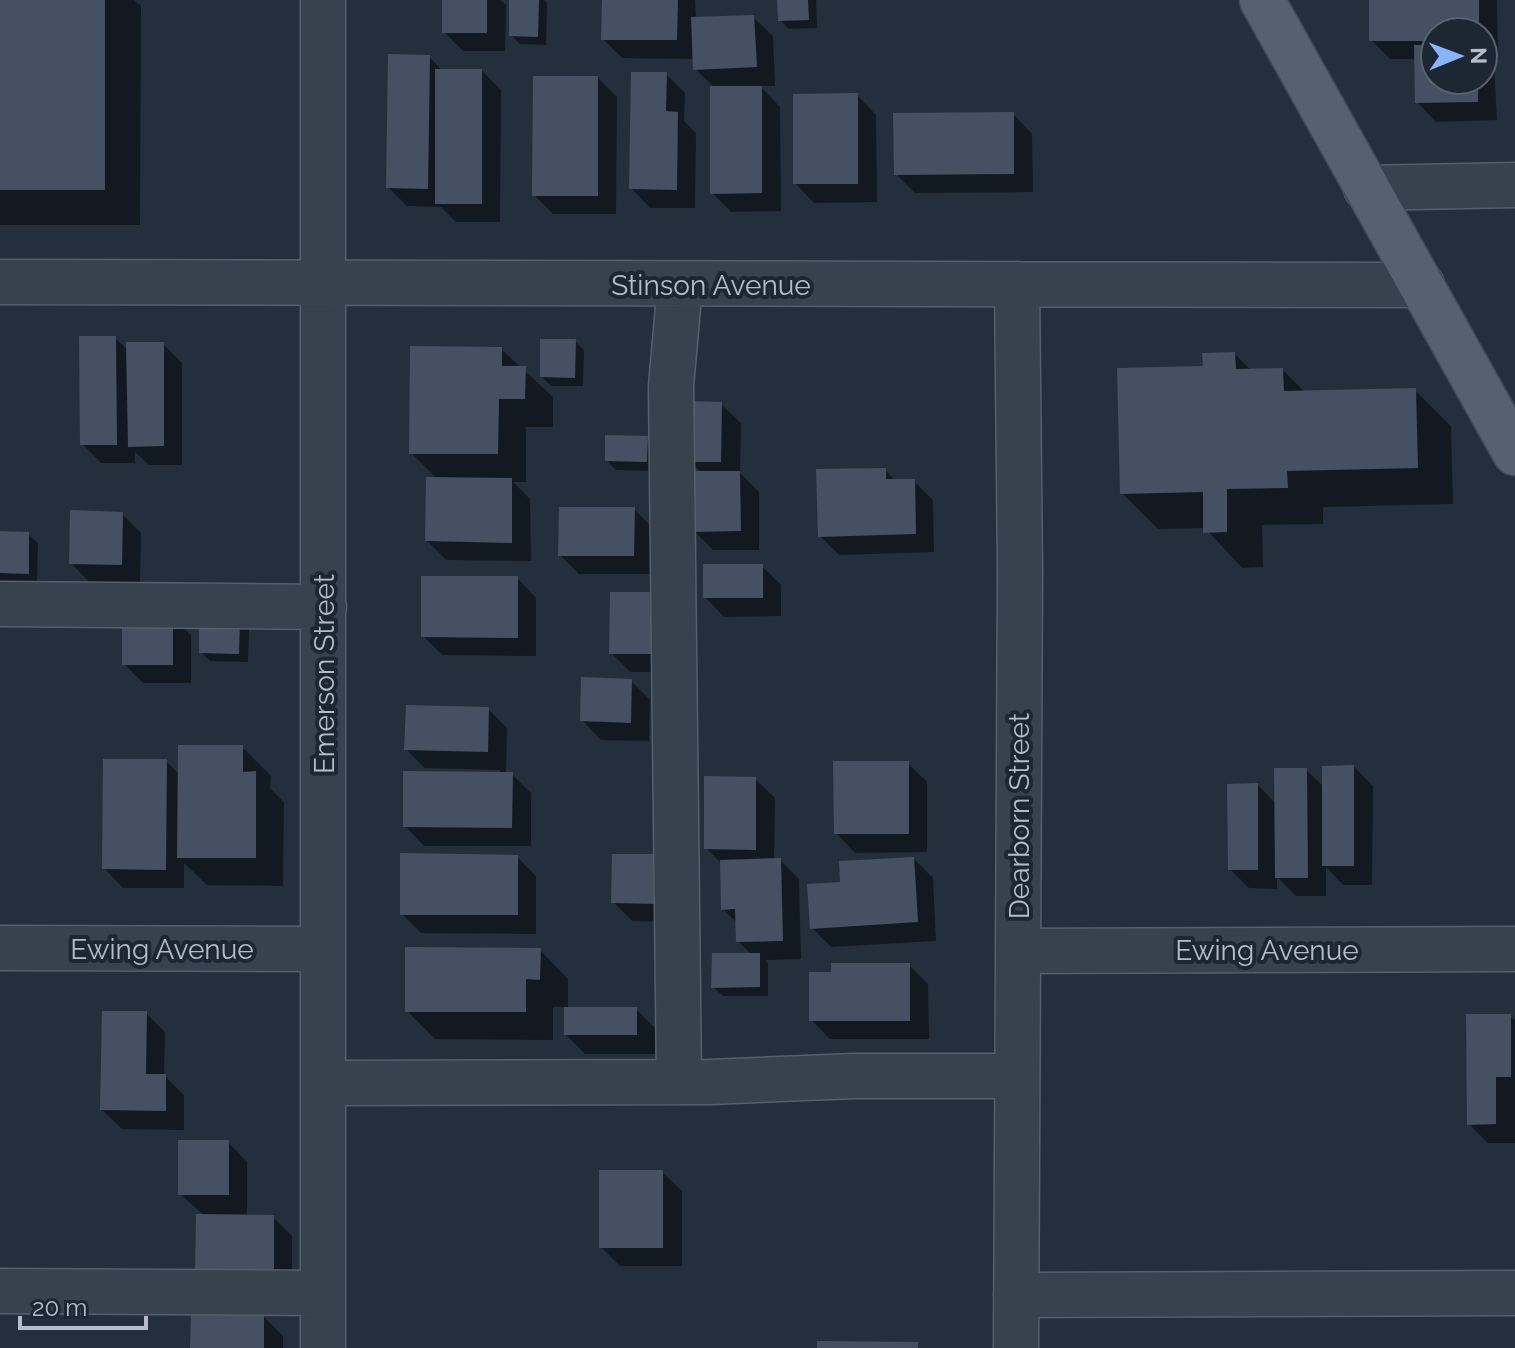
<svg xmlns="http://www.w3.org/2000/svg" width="1515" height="1348" font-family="Raleway,sans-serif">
	<rect width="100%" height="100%" fill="#242f3e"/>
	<path fill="#0007" fill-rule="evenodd" d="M0 0H134L141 6 140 225H0Z
		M444 0H500L506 5 505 51H463L444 32Z
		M511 0H544L547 3 546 45 520 44 511 35Z
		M604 0H695L696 19 753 17 773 36 775 86H760L780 107 781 211 731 212 712 193V85L695 69V59L622 58 603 39Z
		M779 0H816L817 28 789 29 780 20Z
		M1371 0H1497L1498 60H1490L1494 64 1497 120 1436 122 1417 102 1416 59H1390L1371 40ZM1435 32H1483V80H1435Z
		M429 57 443 71H482L501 90 500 222H456L441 207 407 206 388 187Z
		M666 74 685 93 684 121 696 133 695 208H650L631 188Z
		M598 78 617 97 616 214H553L534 195Z
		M857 95 876 115 877 202 814 203 795 183Z
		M1013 114 1032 134 1033 192 915 193 896 174Z
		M115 338 129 351 163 344 182 363V465H149L135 452V463H101L82 444Z
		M575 341 584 350 583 386H551L542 377Z
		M501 349 553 397V427H526V482H513L530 499 531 561 446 560 427 541 437 479 411 453Z
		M1235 354 1251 370H1283L1305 392 1415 390 1451 426 1453 504 1323 507V524L1262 525 1263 567 1242 568 1205 528 1158 529 1122 493 1205 368Z
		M721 404 741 423 740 473 759 492V550H713L694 531 702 473 689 461Z
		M647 438 656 447V471L616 470 607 461Z
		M885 470 896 481H914L933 500 934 552 839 555 820 536Z
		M634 509 653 528V574H579L560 555Z
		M122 514 141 533 140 583H90L71 563Z
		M0 533 28 534 38 543 37 582 0 581Z
		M762 566 781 585V616L724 617 705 597Z
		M517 578 536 598V656L442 655 423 636Z
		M612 594 678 672H630L611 653Z
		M172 616 191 635V683H143L124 664Z
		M239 621 249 630 248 662 210 661 201 652Z
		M631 681 650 700 649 741 601 740 582 720Z
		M488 709 507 728 506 774H512L531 793V846H424L405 826 500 774V770L425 768 406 749Z
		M242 747 271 776 270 788 284 802 283 886 207 885 184 863V888H123L104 868 166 761 180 775Z
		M908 763 927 782V852L855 853 836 833Z
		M1354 767 1373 786 1372 885H1343L1326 867V896H1296L1277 877V889L1249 888 1230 869 1258 785 1276 804 1306 770 1324 787Z
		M755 779 775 798 774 860H780L799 879 801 959 765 960 768 964V996H723L713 987 752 955 738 941 737 923 723 909 722 864 706 848Z
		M659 856 678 922 632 921 613 902Z
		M517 857 536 876V934L421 933 402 914Z
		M914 859 933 878 936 941 831 947 812 928 842 884Z
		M540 950 568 979V1009H636L655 1028V1054H585L566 1035V1007H553V1040L435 1039 407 1011Z
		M909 965 928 984 929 1039H830L811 1020Z
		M146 1013 165 1032 164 1075 184 1095V1130L122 1129 102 1110Z
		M1510 1016 1515 1020V1143H1488L1469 1124Z
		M228 1142 247 1162V1217H273L292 1236V1294L180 1194Z
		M662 1172 682 1191V1266H620L601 1247Z
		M264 1317 283 1336V1348H192Z"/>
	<path fill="#455162" d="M0 0H105V190H0Z
		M442 0H487V33H442Z
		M509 0H539L538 37 509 36Z
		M602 0H678L677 40H601Z
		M777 0H808L809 20 778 21Z
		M1369 0H1479V32H1435V41H1369Z
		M754 15 757 67 693 70 691 17Z
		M1414 45H1435V80H1478V102L1415 103Z
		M388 54 430 55 428 189 386 188Z
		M435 69H482V204H435Z
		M631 72H667L666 111 678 112 677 190 629 189Z
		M533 76H598V196H532Z
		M710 86H762V193L710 194Z
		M858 93V184H793V94Z
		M1014 112V174L894 175 893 113Z
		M79 336H116L117 445H80Z
		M540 339H576L575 378 540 377Z
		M126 342H164V446L128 447Z
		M410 346 502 347V366H526L525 399H499L498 454H409Z
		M1235 352 1236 369 1283 368 1284 391 1416 388 1418 468 1287 471 1288 488 1227 489V532L1203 533V492L1120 494 1117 368 1203 366 1202 353Z
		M688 401 722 402 721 462H687Z
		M605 435 648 436 647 462 605 461Z
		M886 468V479H915L916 534 818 537 816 469Z
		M691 471H740L741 531 692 532Z
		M426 477 512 478V543L425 541Z
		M559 507H635L634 556H558Z
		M70 510 123 512 122 565 69 564Z
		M0 531 29 532V574L0 573Z
		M703 564H763V598H703Z
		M421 576H518V638L421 637Z
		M610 592H660L659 654H609Z
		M122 614H173V665H122Z
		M199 619H240L239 654 199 653Z
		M581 677 632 679 631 723 580 721Z
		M406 705 489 707 488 752 404 750Z
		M178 745H243V772L256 771V858H177Z
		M103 759H167L166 870 102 869Z
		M833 761H909V834H834Z
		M1354 765V866H1322V766Z
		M1274 768H1307L1308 878H1275Z
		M403 771 513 772 512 828 403 827Z
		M704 776 756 777V850L704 849Z
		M1258 783V870H1228L1227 784Z
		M400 853 518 855V915H400Z
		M612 854H660L659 904 611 903Z
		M914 857 918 922 810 929 807 884 840 882 839 861Z
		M781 858 783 941 736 942 735 909 721 910 720 860Z
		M405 947 541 948 540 980 526 979V1012H405Z
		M712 953H760V987L711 988Z
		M831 963H910V1021H809V972H831Z
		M564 1007H637V1035H564Z
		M102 1011H147L146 1074H166V1111L100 1110Z
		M1466 1014H1511V1077H1496V1124L1467 1125Z
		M178 1140H229V1195H178Z
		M599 1170H663V1248H599Z
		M196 1214 274 1215V1276H195Z
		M191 1314 264 1315V1348H190Z
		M817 1341 918 1342V1348H817Z"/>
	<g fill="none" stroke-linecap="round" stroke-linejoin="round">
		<defs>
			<path id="minor" d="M323 0V1348
				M1366 188 1515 185
				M0 282 1422 285
				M0 604 324 607
				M0 948 323 949
				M1018 951 1515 949
				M679 1082 671 386 680 285
				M324 1083 710 1082 854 1076H1017
				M0 1291 323 1293
				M1016 1295 1515 1293
				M1016 1348 1020 570 1017 284"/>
			<path id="major" d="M1262 0 1515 453"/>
		</defs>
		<use href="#minor" stroke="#565f6c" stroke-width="47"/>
		<use href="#major" stroke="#414a57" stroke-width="47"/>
		<use href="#minor" stroke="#38414e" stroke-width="44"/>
		<use href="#major" stroke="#56606e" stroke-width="44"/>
	</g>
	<g text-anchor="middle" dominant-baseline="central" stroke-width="8" stroke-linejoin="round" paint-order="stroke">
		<g font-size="28" fill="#b4bcc9" stroke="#1d2633">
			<text x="711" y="285">Stinson Avenue</text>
			<text transform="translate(324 674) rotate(-90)">Emerson Street</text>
			<text transform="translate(1019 816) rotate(-90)">Dearborn Street</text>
			<text x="162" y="949">Ewing Avenue</text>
			<text x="1267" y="950">Ewing Avenue</text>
		</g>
	</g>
	<g transform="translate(1459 56) rotate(89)"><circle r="38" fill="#1d2633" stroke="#59626f" stroke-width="2"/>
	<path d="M0-6L14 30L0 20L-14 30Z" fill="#8ab4f8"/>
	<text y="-12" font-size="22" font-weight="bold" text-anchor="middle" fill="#b4bcc9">N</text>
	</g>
	<path d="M20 1316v12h126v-12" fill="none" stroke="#b4bcc9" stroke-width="4"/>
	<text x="32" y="1316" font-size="24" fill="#b4bcc9" stroke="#1d2633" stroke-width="6" paint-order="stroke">20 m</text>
</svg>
